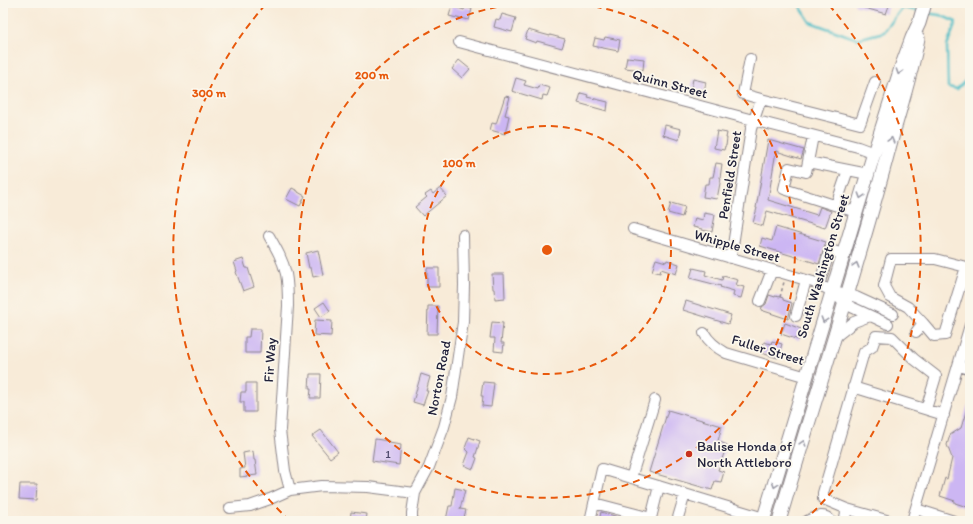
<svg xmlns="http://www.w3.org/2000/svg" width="973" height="524" font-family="Itim,sans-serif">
	<rect width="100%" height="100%" fill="#fbf7ec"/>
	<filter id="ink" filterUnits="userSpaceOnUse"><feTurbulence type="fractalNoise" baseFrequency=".025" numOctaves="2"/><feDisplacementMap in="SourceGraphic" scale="8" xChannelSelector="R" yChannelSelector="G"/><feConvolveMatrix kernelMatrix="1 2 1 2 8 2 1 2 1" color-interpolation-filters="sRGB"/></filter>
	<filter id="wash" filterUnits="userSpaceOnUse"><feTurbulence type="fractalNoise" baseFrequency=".012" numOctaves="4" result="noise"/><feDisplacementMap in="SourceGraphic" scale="16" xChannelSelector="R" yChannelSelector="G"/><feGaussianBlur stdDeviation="0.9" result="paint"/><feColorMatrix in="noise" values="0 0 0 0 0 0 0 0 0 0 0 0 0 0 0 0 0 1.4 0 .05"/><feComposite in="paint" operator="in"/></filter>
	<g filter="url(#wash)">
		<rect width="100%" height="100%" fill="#f8ebd8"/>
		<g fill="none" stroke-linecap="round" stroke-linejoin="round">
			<path stroke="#51bfc8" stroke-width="2.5" d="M798 3 810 22 857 39 884 32 902 8 918 11
				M926 13 940 15 956 22 947 46 948 87 957 89 970 76"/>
		</g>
		<g id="blocks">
			<path fill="#ccb6f3" d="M855 3H890L886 14 854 5Z
				M452 6 464 10 465 7 472 9 469 20 461 18V19L449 16Z
				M502 14 516 18 512 32 494 27 496 19 500 20Z
				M528 30 550 36V35L565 39 562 48 537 41 536 43 525 39Z
				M605 37 620 40 618 51 593 46 595 38 604 40Z
				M627 57 644 59 643 70 625 68Z
				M459 60 470 69 462 78 452 69Z
				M516 78 526 81 524 85 538 89 539 85 550 88 547 96 543 95 542 100 512 91Z
				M693 79 706 82 704 92 691 89Z
				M581 93 588 95 587 97 608 102 607 111 578 103Z
				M505 96 510 97 505 115 509 116 505 134 490 130 492 123 496 124Z
				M665 125 681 129 679 140 663 135Z
				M717 131 727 133 726 138H727L726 146H725L724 150 714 148Z
				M768 140 804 150 801 159 776 151 768 200 817 215 820 207 831 211 825 228 767 211 763 226 753 223 757 208H756Z
				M716 163 722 164 720 178H721L717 199 703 197 705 184H709L710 177H713Z
				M292 188 298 191V192L305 196 300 206 286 199Z
				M440 188 447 196 423 216 415 207 427 197 425 195 431 191 433 194Z
				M671 203 685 207 682 217 668 213Z
				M704 213 715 215 712 232 702 230V229L693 227 695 218 703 220Z
				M776 227 826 242 819 264 760 246 762 238 772 241Z
				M318 250 323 275 313 277 311 268H309L306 253Z
				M243 259 246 268H248L254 287 243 291 236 272 237 271 234 262Z
				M656 259 666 262 667 260 679 264 676 274 661 269 660 273 652 271Z
				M427 268H439V287H427Z
				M693 268 706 271 705 275 722 280 723 276 738 280 736 285 744 287 741 298 733 296 734 291 720 287 721 286 690 278Z
				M492 274H504L505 298 495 299 494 289H493Z
				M769 295 775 297V296L780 297 783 298V300L792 303 788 319 761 310 762 307 766 304Z
				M686 301 731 315 728 324 683 310Z
				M324 302 330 311 321 317 315 308Z
				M428 306H438L437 334H427Z
				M315 320 332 321 331 336 314 335Z
				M492 322 503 323 501 343H504L503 352 494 351 495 338H490Z
				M785 323 804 330 802 336 800 335 799 340 781 334Z
				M250 329H261L260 353H245V337H249Z
				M772 341 782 344 778 358 761 353 764 342 771 344Z
				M310 374H321L320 398H310L311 389H309Z
				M421 374 430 377 426 391H428L423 405 413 402Z
				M483 382 494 383 491 407 482 406 483 396H481Z
				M246 383H256V412H244V402H240L241 392H246Z
				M968 405 970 406V508L955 503V501L940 496 945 478 947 479 952 458 947 445 950 435 961 428Z
				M668 410 722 426 718 441 727 445 718 470 724 472 721 482 715 481 712 490 649 472Z
				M321 430 338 452 330 458 312 436Z
				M469 437 480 441 476 454 475 457 477 458 473 469 464 465 469 452 465 448Z
				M375 439 389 441V443L401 445 399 465 372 461Z
				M253 451 254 460H255L257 475 240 477V469L245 468 243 453Z
				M20 484H37L36 500 19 499Z
				M455 488 465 490 460 509 466 510 463 521 446 520 449 506H452Z
				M351 512 367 514 366 521H350Z
				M601 512 625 519V521H599Z"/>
		</g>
	</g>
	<g filter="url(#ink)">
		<use href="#blocks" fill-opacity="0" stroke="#8d868a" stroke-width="1"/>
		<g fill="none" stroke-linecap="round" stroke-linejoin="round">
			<defs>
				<path id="minor" d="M459 42 753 120 858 147 874 153
					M761 99 860 124 875 82
					M813 136 806 172 789 168 784 189 856 212
					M808 162 868 174
					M836 205 848 170
					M633 229 813 282 832 291
					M269 236C276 248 283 260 286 274 288 284 288 295 288 306L280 430 285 471 290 490
					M730 258 733 245 751 129 761 99 743 94 750 59
					M819 285 830 250 844 254
					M760 301 772 270
					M796 316 806 280
					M923 323 934 336 945 335 966 267
					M888 324 845 304 832 291 848 294 856 297 893 314
					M916 332 923 323 908 307 890 297 884 286 891 259H935L970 268
					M704 333C709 342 717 348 726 353L807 377
					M835 337 854 322 870 316
					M958 366 970 369
					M853 387 944 415
					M631 478 655 400
					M594 503 651 518 659 486
					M230 508 250 506 270 499 290 490 322 486 368 487 415 493
					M847 509 890 521
					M916 509 954 521
					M412 521V513L415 493 429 467 444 427 452 397 463 322 464 285 463 235
					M590 521 602 469 764 518
					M677 521 685 494
					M807 521C816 517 824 512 831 521
					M844 521 847 509 823 499V493L864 352 872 347 876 336 892 337 914 359 936 376 926 409
					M912 521 970 325"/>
				<path id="major" d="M763 521 874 153 902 65 912 38 919 23 925 3
					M779 521C815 398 855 276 888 152 898 114 911 77 918 38"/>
			</defs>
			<use href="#minor" stroke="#8d868a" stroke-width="12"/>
			<use href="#major" stroke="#8d868a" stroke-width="15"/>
			<path stroke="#8d868a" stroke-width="1.5" stroke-dasharray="3 3" stroke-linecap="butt" d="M780 297 784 282"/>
			<use href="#minor" stroke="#fff" stroke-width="10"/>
			<use href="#major" stroke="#fff" stroke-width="13"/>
		</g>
		<defs><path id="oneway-chevron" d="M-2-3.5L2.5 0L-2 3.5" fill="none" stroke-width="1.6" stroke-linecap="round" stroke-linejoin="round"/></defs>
		<g stroke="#9c9ca7">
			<use href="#oneway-chevron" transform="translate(899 72) rotate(108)"/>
			<use href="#oneway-chevron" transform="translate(891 140) rotate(-75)"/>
			<use href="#oneway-chevron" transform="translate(861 196) rotate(107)"/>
			<use href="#oneway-chevron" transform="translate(856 265) rotate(-74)"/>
			<use href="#oneway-chevron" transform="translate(824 320) rotate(107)"/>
			<use href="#oneway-chevron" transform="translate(803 443) rotate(-73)"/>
			<use href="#oneway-chevron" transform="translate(775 485) rotate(107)"/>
		</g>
	</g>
	<g fill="none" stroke="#e8590c" stroke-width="2" stroke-dasharray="7 5">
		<circle cx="547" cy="250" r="124"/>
		<path d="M571 3A248 248 0 1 1 523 3"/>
		<path d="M290 521A373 373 0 0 1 265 5M829 5A373 373 0 0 1 804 521"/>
	</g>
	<circle fill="#c8321e" stroke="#fbf7ec" stroke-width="1.5" cx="689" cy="454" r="4"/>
	<g text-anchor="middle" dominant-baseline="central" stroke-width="3.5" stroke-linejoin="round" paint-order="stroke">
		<g font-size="12" fill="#4c4769">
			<text x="388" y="454">1</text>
		</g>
		<g font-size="14" fill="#22223b" stroke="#fbf7ec">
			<text transform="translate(670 84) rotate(15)">Quinn Street</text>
			<text transform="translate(730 175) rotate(-81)">Penfield Street</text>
			<text transform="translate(737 246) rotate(16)">Whipple Street</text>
			<text transform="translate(823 266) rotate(-73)">South Washington Street</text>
			<text transform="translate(768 350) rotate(17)">Fuller Street</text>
			<text transform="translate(270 360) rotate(-86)">Fir Way</text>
			<text transform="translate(439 378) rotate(-79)">Norton Road</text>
		</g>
		<g font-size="14" fill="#22223b" stroke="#fbf7ec" text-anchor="start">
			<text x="697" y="446">Balise Honda of<tspan x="697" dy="16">North Attleboro</tspan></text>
		</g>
	</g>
	<circle cx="547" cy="250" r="6" fill="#e8590c" stroke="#fbf7ec" stroke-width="2"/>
	<g font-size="12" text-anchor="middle" font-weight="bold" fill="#e8590c" stroke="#fbf7ec" stroke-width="3.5" stroke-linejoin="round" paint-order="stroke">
		<text x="372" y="79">200 m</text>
		<text x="209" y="97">300 m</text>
		<text x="459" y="167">100 m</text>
	</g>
	<rect width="973" height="524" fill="none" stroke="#fbf7ec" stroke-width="16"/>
</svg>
